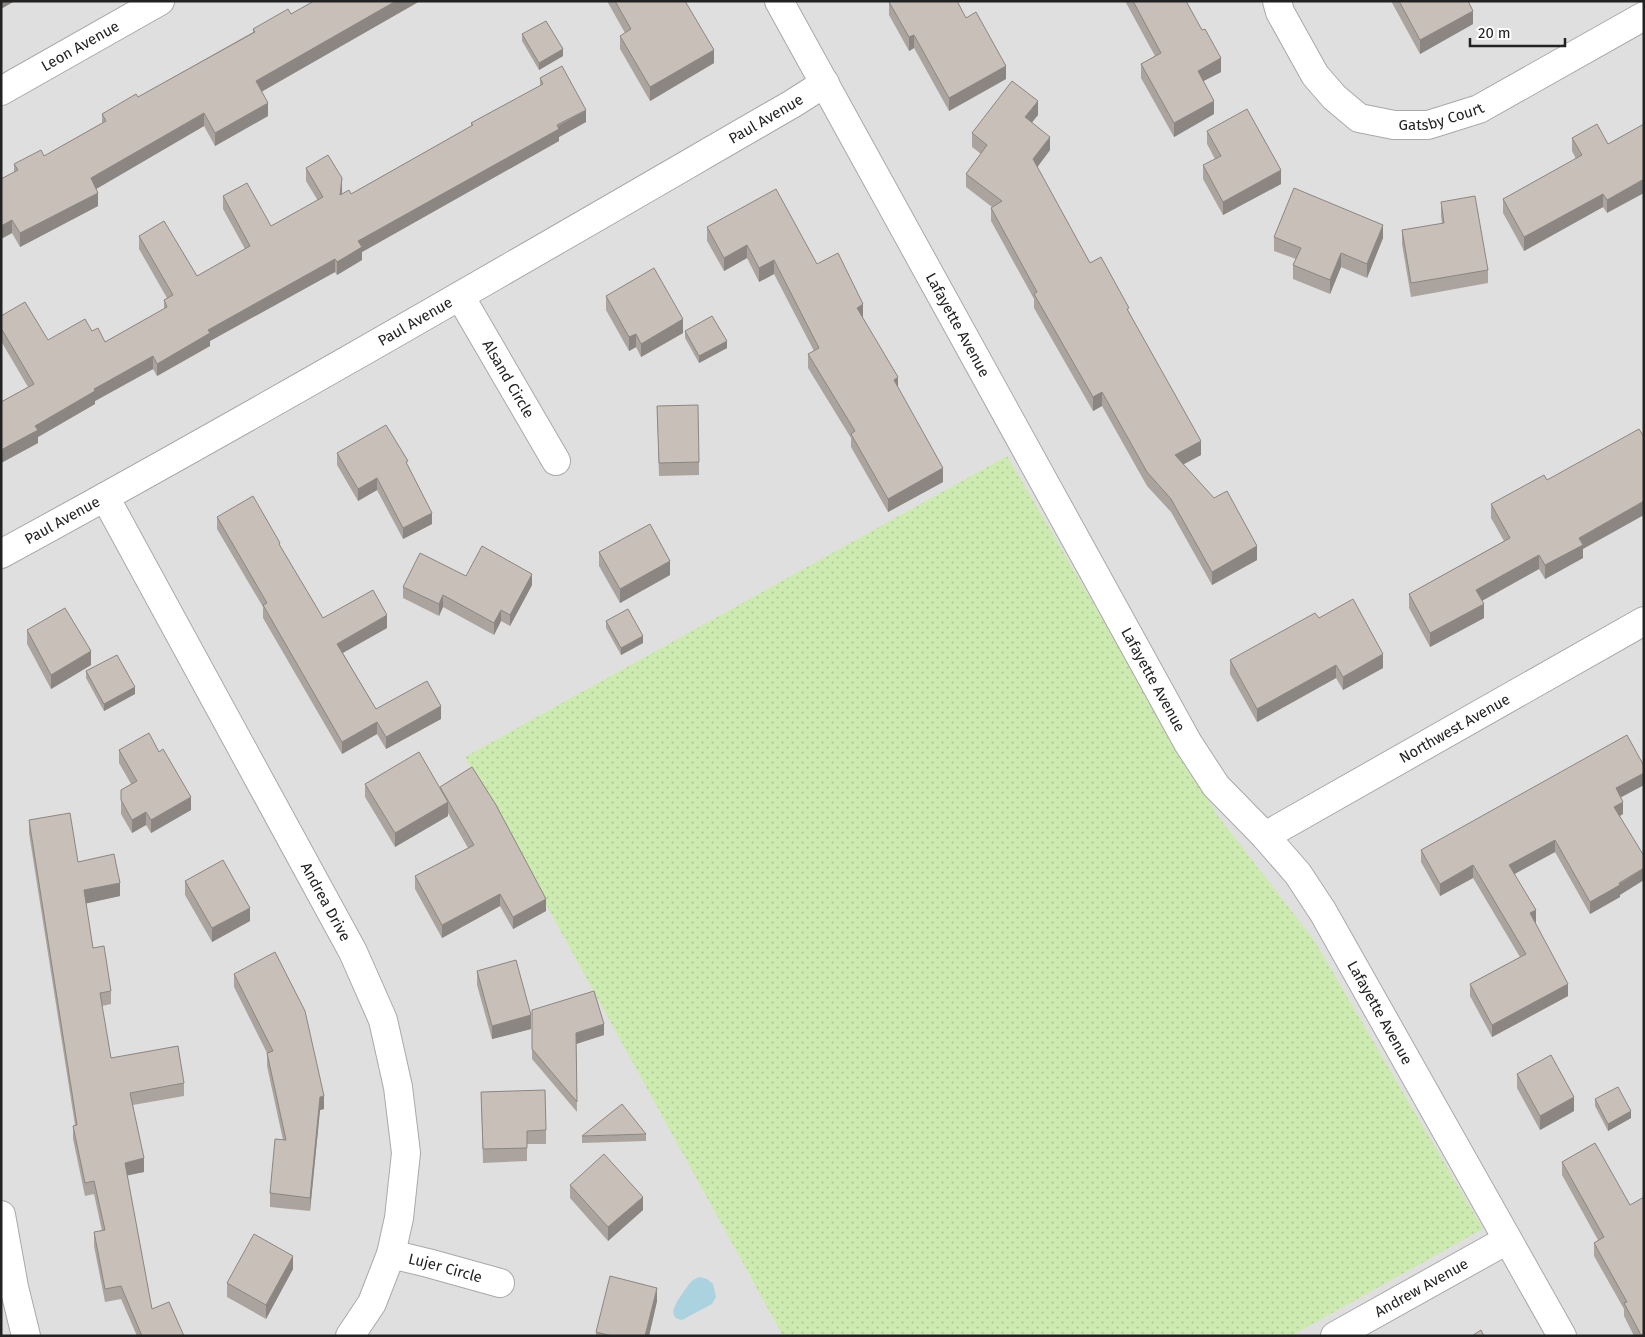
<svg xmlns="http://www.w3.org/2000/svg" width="1645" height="1337" font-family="'Fira Sans',sans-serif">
	<defs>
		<pattern id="grass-dots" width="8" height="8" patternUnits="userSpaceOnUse" patternTransform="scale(1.25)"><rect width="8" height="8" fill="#cdebb0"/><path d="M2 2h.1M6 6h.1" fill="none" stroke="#b0c997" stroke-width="1.8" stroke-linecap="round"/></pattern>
	</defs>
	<rect width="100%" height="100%" fill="#f2efe9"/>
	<path fill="#e0dfdf" d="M1 1H1644V1336H1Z"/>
	<path fill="url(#grass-dots)" d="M1007 456 1218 816 1314 940 1483 1229 1291 1336H783L465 757Z"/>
	<path fill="#aad3df" d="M699 1277 707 1279 713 1284 716 1297 712 1304 682 1320C664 1317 679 1299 684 1291 687 1288 689 1283 692 1281 693 1280 698 1277 699 1277Z"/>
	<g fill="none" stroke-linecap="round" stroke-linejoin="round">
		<defs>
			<g id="street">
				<path id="s1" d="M779 1 1188 743 1216 786 1265 836 1298 874 1323 912 1562 1336"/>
				<path id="s2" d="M1277 1 1280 12 1315 75 1334 97 1359 118 1394 125H1428L1479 109 1644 16"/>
				<path id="s3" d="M1 91 160 1"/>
				<path id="s4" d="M460 296 556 461"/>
				<path id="s5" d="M105 497 353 952 383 1020 398 1087 406 1153 399 1218 391 1254 372 1303 350 1336"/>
				<path id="s6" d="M1 554C267 409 529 256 792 104L825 83"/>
				<path id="s7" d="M1265 836 1644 621"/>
				<path d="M1 1215 14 1287 26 1336"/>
				<path id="s8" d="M391 1254 428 1263 500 1283"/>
				<path id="s9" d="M1335 1336 1507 1240"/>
			</g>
		</defs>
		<use href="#street" stroke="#a9a9a9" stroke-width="30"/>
		<use href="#street" stroke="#fff" stroke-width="28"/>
	</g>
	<path fill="#aba49e" d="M314 1H420L262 91 268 116 215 146 204 126 96 189 98 206 20 247 12 233 1 239V179L14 172V164L44 156 102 123V114L138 97 253 32V29L291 14Z
		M607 1H685L714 63 650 101 620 49V36L625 33Z
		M1125 1H1186L1221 72 1203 81 1214 114 1174 137 1141 78V64L1155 56Z
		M1391 1H1468L1473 24 1420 54Z
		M889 2 966 18 1006 79 949 111 914 48 909 51 889 15Z
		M522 34 563 56 539 70 522 41Z
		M540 78 586 122 559 137V141L362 252V260L337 275 335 272 210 341V346L157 376 153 369 95 401V404L38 437V443L1 463V402L28 387 1 341V316L48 340 92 331 105 342 164 309V300L167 298 139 249V236L197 276 245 249 223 209V196L271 226 318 201 306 181V168L342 191V194H351L471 126V123L540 86Z
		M1038 115 1032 122 1050 150 1037 167 1090 263 1129 312 1201 455 1183 464 1257 560 1212 585 1171 512 1147 486 1102 406 1093 411 1034 308V299L991 221V208L992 207 966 187V174L981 154 972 147V133Z
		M1207 131 1281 184 1223 215 1203 179V165L1215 159 1207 144Z
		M1572 138 1608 144 1607 213 1603 207 1524 251 1503 213V199L1576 159 1572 151Z
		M1441 202 1488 270V283L1411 297 1402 244V230L1442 224 1441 216Z
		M707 227 817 264 863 318 898 389 943 482 888 512 851 447V438L808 368V354L814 351 774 274 759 282 747 258 724 271 707 241Z
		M1274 237 1383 238 1367 278 1341 267 1330 294 1293 279V265L1296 259 1274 251Z
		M606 296 683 333 641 357 636 347 629 351 606 310Z
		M685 331 727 348 699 363 685 338Z
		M657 406 699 462V475L659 476Z
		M337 453 408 465 432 524 403 539 377 490 358 501 337 465Z
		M1491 504 1583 549V558L1545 579 1539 569 1482 601 1484 618 1430 647 1409 608V594L1504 541 1491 518Z
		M217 517 280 547 323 618 387 628 343 653 376 709 441 719 386 749 377 734 342 754 263 618V607L217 529Z
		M599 552 670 575 620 603 599 566Z
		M466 576 532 585 510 626 501 621 494 635 443 607 439 616 403 598V587Z
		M1319 618 1383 668 1343 690 1336 678 1257 722 1230 674V660Z
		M606 621 643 643 621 655 606 628Z
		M27 630 91 665 51 689 27 644Z
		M86 671 135 694 104 711 86 678Z
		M119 750 191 810 151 833 146 825 132 833 121 814V790L131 784 119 763Z
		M1644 766V785L1621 797 1623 814 1620 816V897L1590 914 1555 852 1514 874 1536 922 1535 923 1568 996 1492 1037 1470 996V984L1520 957 1473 878 1440 896 1421 862V850Z
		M365 784 440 788 546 911 513 929 500 906 442 938 415 889V876L468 848 448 813V816L395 847 365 797Z
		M29 820 78 862 120 896 86 903 93 948 111 991V1004L102 1006 111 1058 184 1083V1096L133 1105 144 1172 127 1175 152 1309 184 1336H137L121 1299 105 1302 94 1246V1232L102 1231 94 1194 85 1196 73 1139V1126L75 1125 29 833Z
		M185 881 250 921 212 942 185 895Z
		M477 971 531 1029 492 1039 477 985Z
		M234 974 324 1109 320 1110 310 1211 270 1207V1193L283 1140 267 1066V1053L234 987Z
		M532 1010 604 1035 576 1044 577 1112 532 1059Z
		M1517 1074 1574 1111 1540 1130 1517 1088Z
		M481 1092 546 1130V1144H527V1161L483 1163Z
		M1595 1099 1631 1118 1608 1131 1595 1106Z
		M646 1134V1141L582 1143V1136Z
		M1595 1143 1644 1336H1634L1624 1316V1309L1594 1256V1243L1598 1240 1562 1175V1162Z
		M570 1185 643 1210 608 1241 570 1198Z
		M293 1269 266 1319 227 1297V1283Z
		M657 1301 649 1336H596V1332Z"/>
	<path fill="#8b8681" d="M1 1H15L1 9Z
		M396 1H420L256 95V81Z
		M1473 11V24L1420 54V40Z
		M914 35V48L909 51V37Z
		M563 49V56L539 70V63Z
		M714 50V63L650 101V87Z
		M1221 58V72L1198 84V71Z
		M1006 66V79L949 111V98Z
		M1038 101V115L1025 131V117Z
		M1214 101V114L1174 137V123Z
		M268 103V116L215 146V133Z
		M586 110V122L559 137V141L362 252V260L337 275V262L358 241Z
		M204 113V126L91 192V178Z
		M1050 137V150L1033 173V159Z
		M1281 170V184L1223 215V202Z
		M342 178V191L340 208V195Z
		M1644 179V193L1607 213V200Z
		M98 193V206L20 247V233Z
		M1603 194V207L1524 251V237Z
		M12 220V233L1 239V226Z
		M1383 225V238L1367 278V264Z
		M747 245V258L724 271V258Z
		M1341 253V267L1330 294V280Z
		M335 259V272L210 341V346L157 376V364L208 330Z
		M774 260V274L759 282V268Z
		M863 304V318L857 321V308Z
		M683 319V333L641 357V344Z
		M636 334V347L629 351V337Z
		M727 341V348L699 363V356Z
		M153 356V369L95 401V404L38 437V443L1 463V450L35 426 94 389Z
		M898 377V390L894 380Z
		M1102 392V406L1093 411V397Z
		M1201 441V455L1175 469V455Z
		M943 468V482L888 512V499Z
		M377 478V490L358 501V489Z
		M1644 501V515L1583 549V558L1545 579V565L1579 538Z
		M432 513V524L403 539V528Z
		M1257 546V560L1212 585V572Z
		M1539 555V569L1476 604V590Z
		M670 561V575L620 603V589Z
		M532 574V585L510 626V615Z
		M443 595V607L439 616V604Z
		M1484 604V618L1430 647V633Z
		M501 610V621L494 635V623Z
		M387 615V628L337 656V644Z
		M643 636V643L621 655V648Z
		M91 651V665L51 689V675Z
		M1383 654V668L1343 690V677Z
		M1336 665V678L1257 722V709Z
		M135 687V694L104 711V704Z
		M441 706V719L386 749V737Z
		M377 722V734L342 754V742Z
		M1644 773V785L1616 800V788Z
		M191 797V810L151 833V820Z
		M448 802V816L395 847V833Z
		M1623 802V814L1614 819V807Z
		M146 812V825L132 833V820Z
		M1555 840V852L1509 877V865Z
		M1473 865V878L1440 896V884Z
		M1644 868V880L1620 895V897L1590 914V902Z
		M120 883V896L84 904V890Z
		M500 894V906L442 938V925Z
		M546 899V911L513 929V917Z
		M250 908V921L212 942V928Z
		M1536 910V922L1530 925V913Z
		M1568 984V996L1492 1037V1025Z
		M531 1015V1029L492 1039V1026Z
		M604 1024V1035L576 1044V1033Z
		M324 1096V1109L320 1110 310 1211V1198L320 1097Z
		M1574 1097V1111L1540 1130V1116Z
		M1631 1111V1118L1608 1131V1124Z
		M144 1158V1172L125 1176V1163Z
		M643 1197V1210L608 1241V1227Z
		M293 1256V1269L266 1319V1305Z
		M657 1288V1301L649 1336H645Z"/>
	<path fill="#c7bfb8" stroke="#8b8681" d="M314 1H396L256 81 268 103 215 133 204 113 91 178 98 193 20 233 12 220 1 226V179L18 170 14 164 41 150 44 156 106 121 102 114 136 94 138 97 255 32 253 29 288 9 291 14Z
		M615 1H685L714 50 650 87 620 36 631 29Z
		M890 1H957L966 18 976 12 1006 66 949 98 914 35 909 37 889 2Z
		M1133 1H1186L1202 30 1205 29 1221 58 1198 71 1214 101 1174 123 1141 64 1161 53Z
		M1399 1H1468L1473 11 1420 40Z
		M546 21 563 49 539 63 522 34Z
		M562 66 586 110 557 125 559 129 358 241 362 247 337 262 335 259 208 330 210 333 157 364 153 356 94 389 95 391 35 426 38 430 1 450V402L34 384 1 328V316L25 302 48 340 85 319 92 331 98 328 105 342 167 307 164 300 173 295 139 236 164 221 197 276 250 246 223 196 247 183 271 226 323 197 306 168 328 155 342 178 340 195 349 190 351 194 473 125 471 123 543 84 540 78Z
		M1012 81 1038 101 1025 117 1050 137 1033 159 1090 263 1101 257 1129 308 1127 309 1201 441 1175 455 1214 498 1227 491 1257 546 1212 572 1171 499 1147 472 1102 392 1093 397 1034 294 1037 292 991 208 1002 201 966 174 987 145 972 133Z
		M1247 109 1281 170 1223 202 1203 165 1221 156 1207 131Z
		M1597 124 1608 144 1644 124V179L1607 200 1603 194 1524 237 1503 199 1582 155 1572 138Z
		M1294 188 1383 225 1367 264 1341 253 1330 280 1293 265 1301 248 1274 237Z
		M776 189 817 264 838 253 863 304 857 308 898 377 894 380 943 468 888 499 851 434 855 431 808 354 819 348 774 260 759 268 747 245 724 258 707 227Z
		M1475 196 1488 270 1411 283 1402 230 1444 223 1441 202Z
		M654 268 683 319 641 344 636 334 629 337 606 296Z
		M712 316 727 341 699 356 685 331Z
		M698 405 699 462 659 463 657 406Z
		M386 425 408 461 406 462 432 513 403 528 377 478 358 489 337 453Z
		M1639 429 1644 437V501L1579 538 1583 545 1545 565 1539 555 1476 590 1484 604 1430 633 1409 594 1510 538 1491 504 1544 475 1547 480Z
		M253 496 280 543 279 544 323 618 373 590 387 615 337 644 376 709 427 681 441 706 386 737 377 722 342 742 263 605 267 603 217 517Z
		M650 524 670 561 620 589 599 552Z
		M482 546 532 574 510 615 501 610 494 623 443 595 439 604 403 587 420 553 466 576Z
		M1353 599 1383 654 1343 677 1336 665 1257 709 1230 660 1315 613 1319 618Z
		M65 608 91 651 51 675 27 630Z
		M628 609 643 636 621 648 606 621Z
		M117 655 135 687 104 704 86 671Z
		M149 733 159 752 163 749 191 797 151 820 146 812 132 820 121 800V790L137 781 119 750Z
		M1627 735 1644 766V773L1616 788 1623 802 1614 807 1644 856V868L1619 883 1620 885 1590 902 1555 840 1509 865 1536 910 1530 913 1568 984 1492 1025 1470 984 1526 954 1473 865 1440 884 1421 850Z
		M419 752 448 802 395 833 365 784Z
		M472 767 496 805 546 899 513 917 500 894 442 925 415 876 474 845 440 787Z
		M70 813 78 862 114 854 120 883 84 890 93 948 104 946 111 991 100 993 111 1058 178 1046 184 1083 130 1093 144 1158 125 1163 152 1309 169 1302 184 1336H142L121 1286 105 1289 94 1232 105 1230 94 1181 85 1183 73 1126 77 1125 29 820Z
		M223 860 250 908 212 928 185 881Z
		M275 952 305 1011 324 1096 320 1097 310 1198 270 1193 275 1139 286 1140 267 1053 273 1051 234 974Z
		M516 960 531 1015 492 1026 477 971Z
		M594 991 604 1024 576 1033 577 1102 532 1049V1010Z
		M1551 1055 1574 1097 1540 1116 1517 1074Z
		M1618 1087 1631 1111 1608 1124 1595 1099Z
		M545 1090 546 1130 527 1131V1148L483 1149 481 1092Z
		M622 1104 646 1134 582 1136Z
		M1595 1143 1630 1205 1644 1197V1334L1641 1335 1624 1303 1627 1302 1594 1243 1604 1237 1562 1162Z
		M604 1154 643 1197 608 1227 570 1185Z
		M254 1234 293 1256 266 1305 227 1283Z
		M610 1276 657 1288 645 1336H612L596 1332Z
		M1481 1330 1484 1336H1472Z"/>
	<g text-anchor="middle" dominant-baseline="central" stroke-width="5" stroke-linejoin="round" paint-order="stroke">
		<g font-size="15" fill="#222" stroke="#fff">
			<text stroke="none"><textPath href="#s3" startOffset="91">Leon Avenue</textPath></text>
			<text stroke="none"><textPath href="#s2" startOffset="229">Gatsby Court</textPath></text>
			<text stroke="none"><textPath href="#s6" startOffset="880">Paul Avenue</textPath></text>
			<text stroke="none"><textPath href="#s6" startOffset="475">Paul Avenue</textPath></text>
			<text stroke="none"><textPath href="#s1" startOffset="370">Lafayette Avenue</textPath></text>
			<text stroke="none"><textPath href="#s4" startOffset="96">Alsand Circle</textPath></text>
			<text stroke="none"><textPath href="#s6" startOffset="70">Paul Avenue</textPath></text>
			<text stroke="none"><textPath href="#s1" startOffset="775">Lafayette Avenue</textPath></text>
			<text stroke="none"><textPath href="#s7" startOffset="218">Northwest Avenue</textPath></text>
			<text stroke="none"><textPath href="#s5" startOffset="461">Andrea Drive</textPath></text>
			<text stroke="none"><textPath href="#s1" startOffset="1180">Lafayette Avenue</textPath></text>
			<text stroke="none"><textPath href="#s8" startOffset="56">Lujer Circle</textPath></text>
			<text stroke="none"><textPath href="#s9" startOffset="99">Andrew Avenue</textPath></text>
		</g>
	</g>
	<rect width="1645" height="1337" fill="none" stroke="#222222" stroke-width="5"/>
	<path d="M1470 38v8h95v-8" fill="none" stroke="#222222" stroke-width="2.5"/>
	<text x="1478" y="38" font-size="15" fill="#222222" stroke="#ffffff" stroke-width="4" paint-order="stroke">20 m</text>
</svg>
